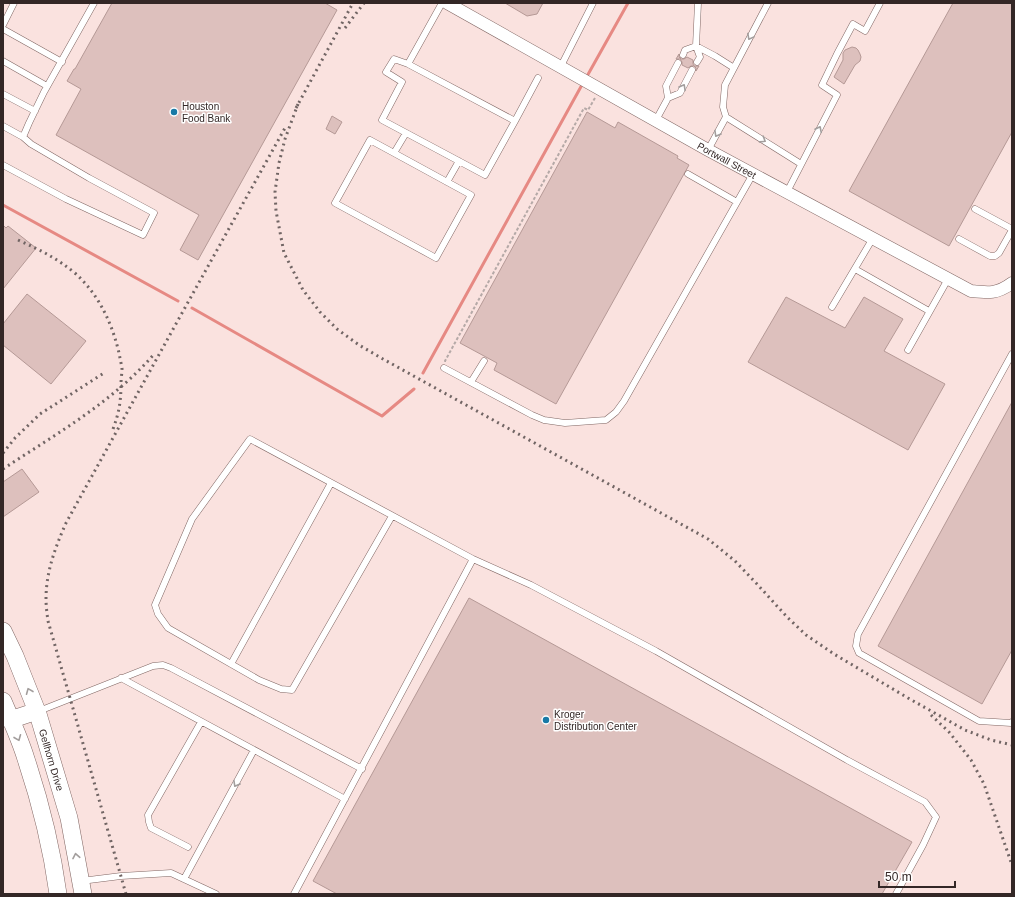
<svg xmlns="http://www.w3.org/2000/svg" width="1015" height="897" font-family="Arial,sans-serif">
	<rect width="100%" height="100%" fill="#fcf0ee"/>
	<path fill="#fae2df" d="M3 3H1012V894H3Z"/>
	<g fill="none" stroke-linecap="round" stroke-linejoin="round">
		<path stroke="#e68983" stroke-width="3" d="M586 78 628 3
			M3 205 178 301
			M192 308 382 416 414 389
			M423 373 583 83"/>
	</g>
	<path fill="#ddc0bd" stroke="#b59996" d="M112 3H325L337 10 198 260 180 250 199 215 56 135 81 89 67 81 74 69H75Z
		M505 3H543L537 14 527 16Z
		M953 3H1012V132L949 246 849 191Z
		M852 47 856 48 858 50 860 54 861 57 860 61 855 65 844 84 834 77 843 60V53L845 50Z
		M679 54V57L681 59H684L687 57 693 60V64L694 66H699L696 71V68L694 66H691L688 68 682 65V62L680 59H676Z
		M587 112 615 128 618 122 678 156 677 158 689 165 556 404 494 370 497 363 460 343Z
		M332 116 342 122 335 134 326 129Z
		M3 225 6 228 8 226 36 248 3 289Z
		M27 294 86 341 51 384 3 345V324Z
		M786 297 845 328 864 297 903 319 884 351 945 384 908 450 748 362Z
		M1012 402V650L982 704 878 646Z
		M22 469 39 492 3 517V482Z
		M469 598 912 842 882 894H337L313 881Z"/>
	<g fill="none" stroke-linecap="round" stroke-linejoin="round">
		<defs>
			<path id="lane" d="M768 3 725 85 723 107 726 117 801 164
				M3 25 14 3
				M3 29 62 62
				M683 55 685 50 696 46 715 56 734 68
				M394 59 408 64 515 121 485 175 382 120 402 82 386 72Z
				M3 61 47 86
				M697 62 700 57 696 46 698 3
				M408 64 442 3
				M561 66 593 3
				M3 94 35 111
				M668 98 680 93 692 70
				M656 120 668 98 666 86 678 63
				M515 121 538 78
				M3 126 23 137
				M708 150 726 117
				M394 153 471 195 436 258 335 203 370 140 394 153 406 133
				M3 165 66 199 143 235 154 213 89 178 31 144 23 137 29 123 44 92 94 3
				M688 174 737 202
				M447 182 459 161
				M787 192 837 95 822 85 837 54 853 24 865 31 880 3
				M975 209 1012 229
				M959 239 990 256H995L999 253 1012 230
				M855 269 929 311
				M832 307 873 238
				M908 350 948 279
				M1012 354 858 634 856 646 859 653 979 721 1011 723 1012 722
				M444 368 532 415 544 420 565 423 606 420 616 412 624 401 753 174
				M471 382 484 361
				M392 516 292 690 281 689 259 680 168 628 158 614 155 605 192 519 250 439 473 559 531 585 656 651 847 760 925 802 936 817 923 845 896 894
				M231 664 331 483
				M121 678 345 799
				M39 711 153 666 163 665 171 668 362 769
				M188 847 151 828 149 822 148 815 201 722
				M184 879 254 750
				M81 881 121 876 171 873 216 894
				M294 894 473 559"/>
			<g id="street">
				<path id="s1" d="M447 3 708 150 971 291C989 293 997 294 1012 283"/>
			</g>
			<g id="secondary">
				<path id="s2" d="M3 631 15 656 38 714 69 818 83 894"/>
				<path d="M3 701C11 720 20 739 26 759 40 801 52 850 58 894"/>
				<path d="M10 720 37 711"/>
			</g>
		</defs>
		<use href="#lane" stroke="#816764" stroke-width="7"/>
		<use href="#street" stroke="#816764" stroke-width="13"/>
		<use href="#secondary" stroke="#816764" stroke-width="18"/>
		<path stroke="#b5a9a7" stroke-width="2" stroke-dasharray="3 2" stroke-linecap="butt" d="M446 361H445L584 108 588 110 595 98"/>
		<use href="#lane" stroke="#fff" stroke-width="6"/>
		<use href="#street" stroke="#fff" stroke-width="12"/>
		<use href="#secondary" stroke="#fff" stroke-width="17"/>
		<path stroke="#716564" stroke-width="3" stroke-dasharray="2 4" stroke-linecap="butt" d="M345 28 364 3
			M298 104 285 139 279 163 275 192 276 211 284 253 303 290 320 312 337 329 359 345 383 359 708 539 735 561 757 584 787 617 806 635 834 654 908 698 965 730 991 740 1012 745
			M296 108 353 3
			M18 240C40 250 57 258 76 274 99 295 112 323 119 353 120 358 121 363 122 368 122 373 121 379 121 384 121 401 119 413 113 429
			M3 453 15 438 40 414 104 373
			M3 469C56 434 113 402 155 353
			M931 715 949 732 971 760 984 784 1012 865
			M126 894 48 621C47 614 46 606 46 599 46 572 55 548 66 523L177 322 285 128"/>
	</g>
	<defs><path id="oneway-chevron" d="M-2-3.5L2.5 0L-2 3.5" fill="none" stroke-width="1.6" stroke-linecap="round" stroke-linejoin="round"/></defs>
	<g stroke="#a39e9d">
		<use href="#oneway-chevron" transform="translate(750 37) rotate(118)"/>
		<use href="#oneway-chevron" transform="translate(683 87) rotate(-61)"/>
		<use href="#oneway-chevron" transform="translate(819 129) rotate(-63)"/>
		<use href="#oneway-chevron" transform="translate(717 134) rotate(119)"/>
		<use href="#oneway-chevron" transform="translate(763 140) rotate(32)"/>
		<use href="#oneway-chevron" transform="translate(29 691) rotate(-112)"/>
		<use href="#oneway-chevron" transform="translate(18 738) rotate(68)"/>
		<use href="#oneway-chevron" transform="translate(236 784) rotate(119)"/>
		<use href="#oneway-chevron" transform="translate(76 856) rotate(-101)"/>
	</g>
	<g fill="#1879a6" stroke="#fff" stroke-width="1.5">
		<circle cx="174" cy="112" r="4"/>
		<circle cx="546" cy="720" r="4"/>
	</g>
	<g text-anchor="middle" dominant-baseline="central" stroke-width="3" stroke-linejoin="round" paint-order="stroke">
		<g font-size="10" fill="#332726" stroke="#fff" text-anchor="start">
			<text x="182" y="106">Houston<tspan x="182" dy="12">Food Bank</tspan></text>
			<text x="554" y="714">Kroger<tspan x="554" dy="12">Distribution Center</tspan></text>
		</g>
		<g font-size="10" fill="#332726" stroke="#fff">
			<text stroke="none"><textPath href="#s1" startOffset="321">Portwall Street</textPath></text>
			<text stroke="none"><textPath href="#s2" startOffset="138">Gellhorn Drive</textPath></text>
		</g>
	</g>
	<rect width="1015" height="897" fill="none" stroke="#332726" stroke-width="8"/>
	<path d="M879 881v6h76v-6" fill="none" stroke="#332726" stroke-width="2"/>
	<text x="885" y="881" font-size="12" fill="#332726" stroke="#ffffff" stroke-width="3" paint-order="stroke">50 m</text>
</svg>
